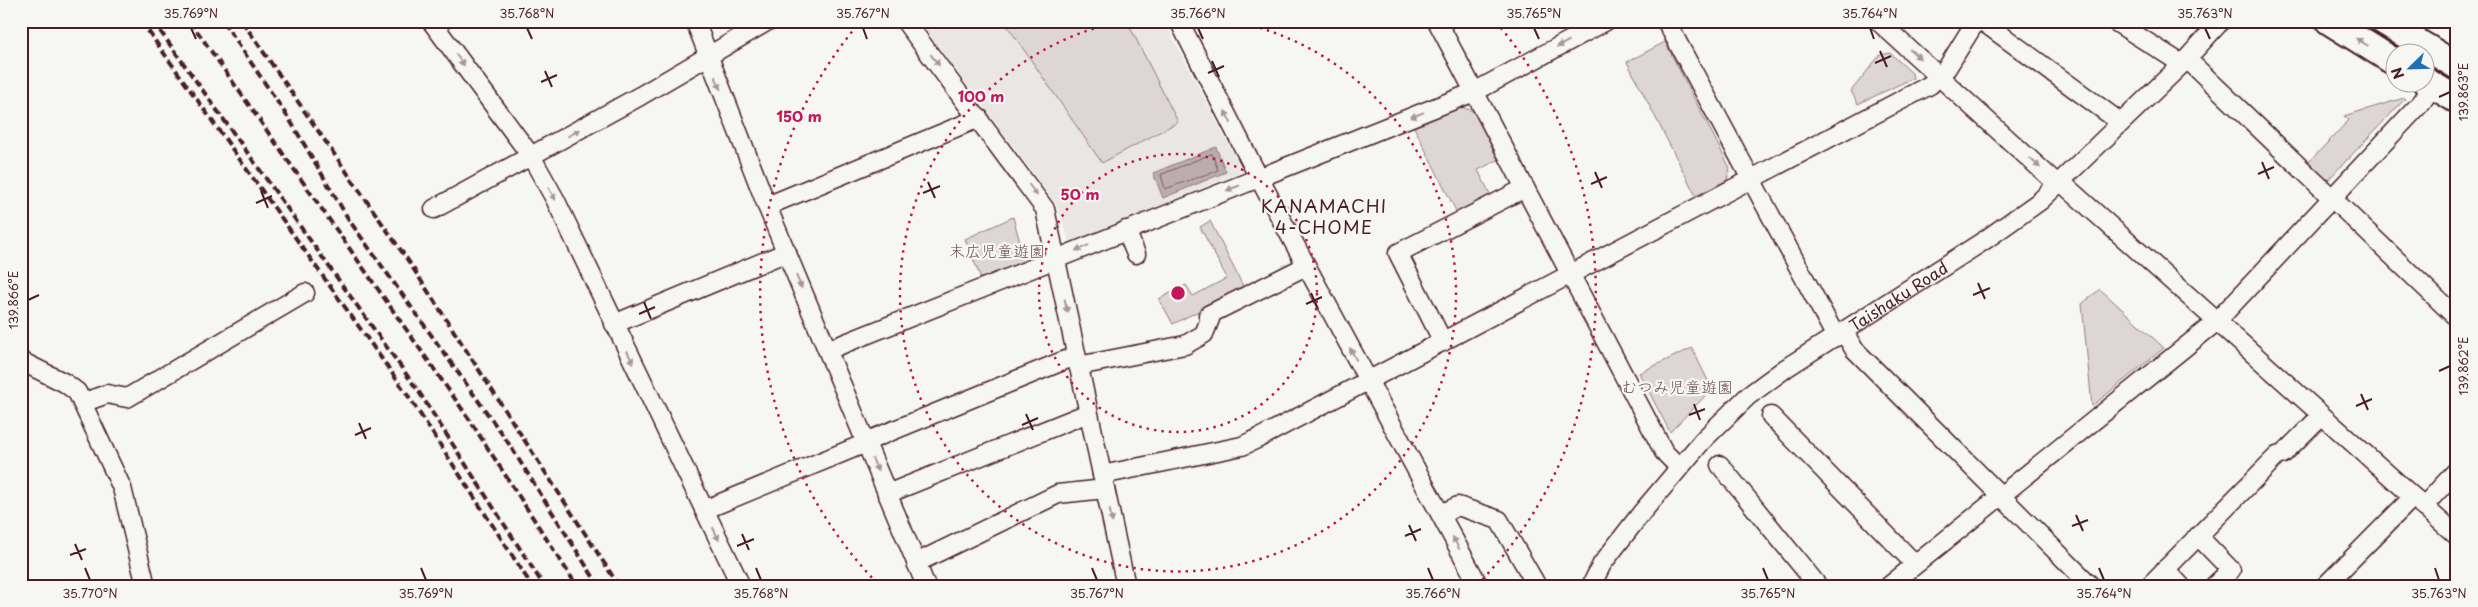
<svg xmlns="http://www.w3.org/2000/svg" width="2478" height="607" font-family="'Playpen Sans','Klee One',sans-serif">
	<rect width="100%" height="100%" fill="#f6f6f2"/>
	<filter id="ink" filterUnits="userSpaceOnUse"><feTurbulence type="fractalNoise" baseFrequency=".02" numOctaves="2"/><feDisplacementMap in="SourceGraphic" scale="10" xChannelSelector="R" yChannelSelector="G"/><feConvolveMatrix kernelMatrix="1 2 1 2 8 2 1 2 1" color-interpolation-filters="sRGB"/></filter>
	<g filter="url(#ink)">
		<path fill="#e9e6e3" d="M919 21H1164L1240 166 1239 173 1070 243 1056 204Z"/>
		<path fill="#ddd6d5" stroke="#947a80" d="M1004 21H1127L1178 122 1102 163Z
			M1665 42 1730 168 1727 180 1696 196 1627 62Z
			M1890 53 1912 73 1913 78 1858 104 1851 91 1880 55Z
			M2404 98 2405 99 2326 182 2307 164 2349 120 2344 116Z
			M1462 107 1475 112 1498 160 1478 170 1491 196 1457 213 1414 127Z
			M1013 217 1026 264 983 283 965 239Z
			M1210 221 1244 288 1173 324 1159 299 1186 285 1193 296 1227 278 1200 227Z
			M2100 289 2164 348 2092 406 2082 304Z
			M1692 348 1712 389 1670 432 1639 373Z"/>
		<path fill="#bbadae" stroke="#8e747a" d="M1216 147 1226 172 1163 198 1153 173Z"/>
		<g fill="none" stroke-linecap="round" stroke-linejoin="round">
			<path stroke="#77585f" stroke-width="1" d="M1212 154 1218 170 1165 189 1161 175Z"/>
			<defs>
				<g id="minor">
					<path d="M431 21 531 156 555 199 741 586"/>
					<path d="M695 21 767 206 926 586"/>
					<path d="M905 21 1045 209 1126 586"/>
					<path d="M1179 21 1259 178 1479 586"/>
					<path d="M1437 21 1664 452 1679 467"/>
					<path d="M1666 21 1836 337"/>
					<path d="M1878 21 2055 182H2061L2457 536"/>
					<path d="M1982 21 2120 122"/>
					<path d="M2114 21 2182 64"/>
					<path d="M2187 59 2457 318"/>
					<path d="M767 206 979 118"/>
					<path d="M434 209 640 96 768 21"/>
					<path d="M1126 230 1136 254"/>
					<path d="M614 324 787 252"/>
					<path d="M1844 332 1854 349 2091 586"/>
					<path d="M1443 342 1398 253 1525 188"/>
					<path d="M828 350 1474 92 1606 21"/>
					<path d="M21 361 65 383 77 392 122 488 146 586"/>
					<path d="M1078 366 1185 345 1204 334 1210 319 1208 315 1306 266"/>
					<path d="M82 403 107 394 127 398 305 293"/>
					<path d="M1771 416 1915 564"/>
					<path d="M865 442 1075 356"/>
					<path d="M1720 465 1818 586"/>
					<path d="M1102 475 1242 446 1259 438 1930 85 1947 68 1976 21"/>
					<path d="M887 494 1088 413"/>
					<path d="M2423 507 2457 470"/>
					<path d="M704 510 866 443"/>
					<path d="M1441 514 1458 506 1499 520 1537 586"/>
					<path d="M2198 536 2231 570 2214 586"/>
					<path d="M916 563 1058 494 1105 489"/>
					<path d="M2165 569 2181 586"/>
					<path id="s1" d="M1591 586 1602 564 1643 511 1703 440 1748 396 1786 368 1985 240 2040 201 2182 64 2221 21"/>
					<path d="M1889 586 2216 322 2421 103 2433 86"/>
					<path d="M2149 586 2277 456 2283 454 2321 416"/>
					<path d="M2325 586 2413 497"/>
				</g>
				<path id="highway" d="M2329 21 2396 63
					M2383 21 2457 66
					M2426 81 2457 100"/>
			</defs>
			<use href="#minor" stroke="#4a1f2b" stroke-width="21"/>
			<use href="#highway" stroke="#4a1f2b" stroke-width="30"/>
			<use href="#minor" stroke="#f6f6f2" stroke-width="18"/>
			<use href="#highway" stroke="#f6f6f2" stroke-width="26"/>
			<path stroke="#4a1f2b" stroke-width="4" stroke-dasharray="8 4" stroke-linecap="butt" d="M141 21 409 397 532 586
				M153 21 419 392 544 586
				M190 21 469 419 577 586
				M223 21 291 122 349 220 507 441 599 586
				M242 21 409 262 619 586"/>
		</g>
		<defs><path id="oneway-solid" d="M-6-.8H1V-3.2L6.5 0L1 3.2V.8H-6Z" transform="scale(1.25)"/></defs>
		<g fill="#a99598">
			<use href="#oneway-solid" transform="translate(2362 42) rotate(-148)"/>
			<use href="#oneway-solid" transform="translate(1563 44) rotate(152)"/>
			<use href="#oneway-solid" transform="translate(1915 54) rotate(42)"/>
			<use href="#oneway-solid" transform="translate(460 60) rotate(53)"/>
			<use href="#oneway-solid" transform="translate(935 60) rotate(52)"/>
			<use href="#oneway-solid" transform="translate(718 83) rotate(68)"/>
			<use href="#oneway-solid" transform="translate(1417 115) rotate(158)"/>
			<use href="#oneway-solid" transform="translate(1228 117) rotate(-117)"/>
			<use href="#oneway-solid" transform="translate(574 133) rotate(-29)"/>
			<use href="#oneway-solid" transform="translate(2035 163) rotate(43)"/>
			<use href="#oneway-solid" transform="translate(1233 188) rotate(159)"/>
			<use href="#oneway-solid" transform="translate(1033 190) rotate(53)"/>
			<use href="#oneway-solid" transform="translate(552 194) rotate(61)"/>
			<use href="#oneway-solid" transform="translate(1082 248) rotate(158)"/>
			<use href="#oneway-solid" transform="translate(799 282) rotate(67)"/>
			<use href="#oneway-solid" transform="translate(1066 306) rotate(79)"/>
			<use href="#oneway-solid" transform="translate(1353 354) rotate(-118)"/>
			<use href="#oneway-solid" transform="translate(630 357) rotate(64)"/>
			<use href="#oneway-solid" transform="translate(875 465) rotate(67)"/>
			<use href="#oneway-solid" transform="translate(1111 516) rotate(78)"/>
			<use href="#oneway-solid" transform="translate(716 534) rotate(64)"/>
			<use href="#oneway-solid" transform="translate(1456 543) rotate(-118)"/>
		</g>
	</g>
	<path fill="none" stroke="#4a1f2b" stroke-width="2" d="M191 28 196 39M527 28 532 39M863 28 867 39M1198 28 1203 39M1534 28 1539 39M1870 28 1874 39M2205 28 2210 39M1880 51 1887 67M1212 61 1219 77M1875 63 1891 56M545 71 552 87M1208 73 1224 66M541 82 557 75M2439 97 2450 92M2262 162 2269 179M1595 172 1602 188M2258 174 2274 167M928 182 935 198M1591 184 1607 177M261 191 268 208M923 193 940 186M256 203 272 196M1978 283 1985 299M1311 293 1318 309M1973 295 1990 288M28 300 39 295M644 302 651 319M1306 304 1322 297M639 314 655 307M2439 371 2450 366M2361 394 2368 410M1694 404 1700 420M2356 406 2372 399M1026 414 1033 430M1689 415 1705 409M359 423 366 439M1022 425 1038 418M355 435 371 428M2076 515 2083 531M1409 525 1416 541M2072 526 2088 520M742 534 749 550M1405 536 1421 529M75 544 82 560M737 546 754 539M70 555 86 549M85 568 90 580M421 568 426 580M756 568 761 580M1092 568 1097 580M1428 568 1433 580M1763 568 1768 580M2099 568 2104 580M2435 568 2439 580"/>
	<g fill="none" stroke="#c2185b" stroke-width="2.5" stroke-dasharray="2.5 5">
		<circle cx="1178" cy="293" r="139"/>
		<path d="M1238 22A278 278 0 1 1 1118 22"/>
		<path d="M877 583A418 418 0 0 1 860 22M1496 22A418 418 0 0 1 1479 583"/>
	</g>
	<g text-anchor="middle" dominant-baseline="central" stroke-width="4.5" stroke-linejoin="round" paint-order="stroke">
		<g font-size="16" fill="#6f4d56" stroke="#f6f6f2">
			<text x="997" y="250">末広児童遊園</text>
			<text x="1677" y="386">むつみ児童遊園</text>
		</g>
		<g font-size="16" fill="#4a1f2b" stroke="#f6f6f2">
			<text stroke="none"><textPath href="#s1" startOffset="428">Taishaku Road</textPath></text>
		</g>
		<g font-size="18" letter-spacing="1" fill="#4a1f2b" stroke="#f6f6f2">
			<text x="1324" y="205">KANAMACHI<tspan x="1324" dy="21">4-CHOME</tspan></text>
		</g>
	</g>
	<circle cx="1178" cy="293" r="8" fill="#c2185b" stroke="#f6f6f2" stroke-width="2.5"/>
	<g font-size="15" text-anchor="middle" font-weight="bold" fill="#c2185b" stroke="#f6f6f2" stroke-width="4.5" stroke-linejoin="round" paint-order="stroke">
		<text x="981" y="102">100 m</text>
		<text x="799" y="122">150 m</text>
		<text x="1080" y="200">50 m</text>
	</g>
	<rect width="2478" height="607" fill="none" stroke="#f6f6f2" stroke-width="55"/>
	<g transform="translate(2410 68) rotate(247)"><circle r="24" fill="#f6f6f2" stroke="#b1a0a2"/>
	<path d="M0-4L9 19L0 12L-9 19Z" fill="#1f6fb2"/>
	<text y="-8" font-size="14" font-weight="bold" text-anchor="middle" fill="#4a1f2b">N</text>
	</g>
	<rect x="28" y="28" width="2422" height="552" fill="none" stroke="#4a1f2b" stroke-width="2"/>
	<g font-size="12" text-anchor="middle" fill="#4a1f2b">
		<text x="191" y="18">35.769°N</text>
		<text x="527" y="18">35.768°N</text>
		<text x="863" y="18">35.767°N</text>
		<text x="1198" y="18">35.766°N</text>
		<text x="1534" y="18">35.765°N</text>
		<text x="1870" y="18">35.764°N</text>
		<text x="2205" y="18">35.763°N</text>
		<text transform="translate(2464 92) rotate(-90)" y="4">139.863°E</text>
		<text transform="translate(14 300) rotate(-90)" y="4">139.866°E</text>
		<text transform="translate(2464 366) rotate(-90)" y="4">139.862°E</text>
		<text x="90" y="598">35.770°N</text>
		<text x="426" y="598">35.769°N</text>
		<text x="761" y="598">35.768°N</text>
		<text x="1097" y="598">35.767°N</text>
		<text x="1433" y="598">35.766°N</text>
		<text x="1768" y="598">35.765°N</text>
		<text x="2104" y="598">35.764°N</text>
		<text x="2439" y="598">35.763°N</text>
	</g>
</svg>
